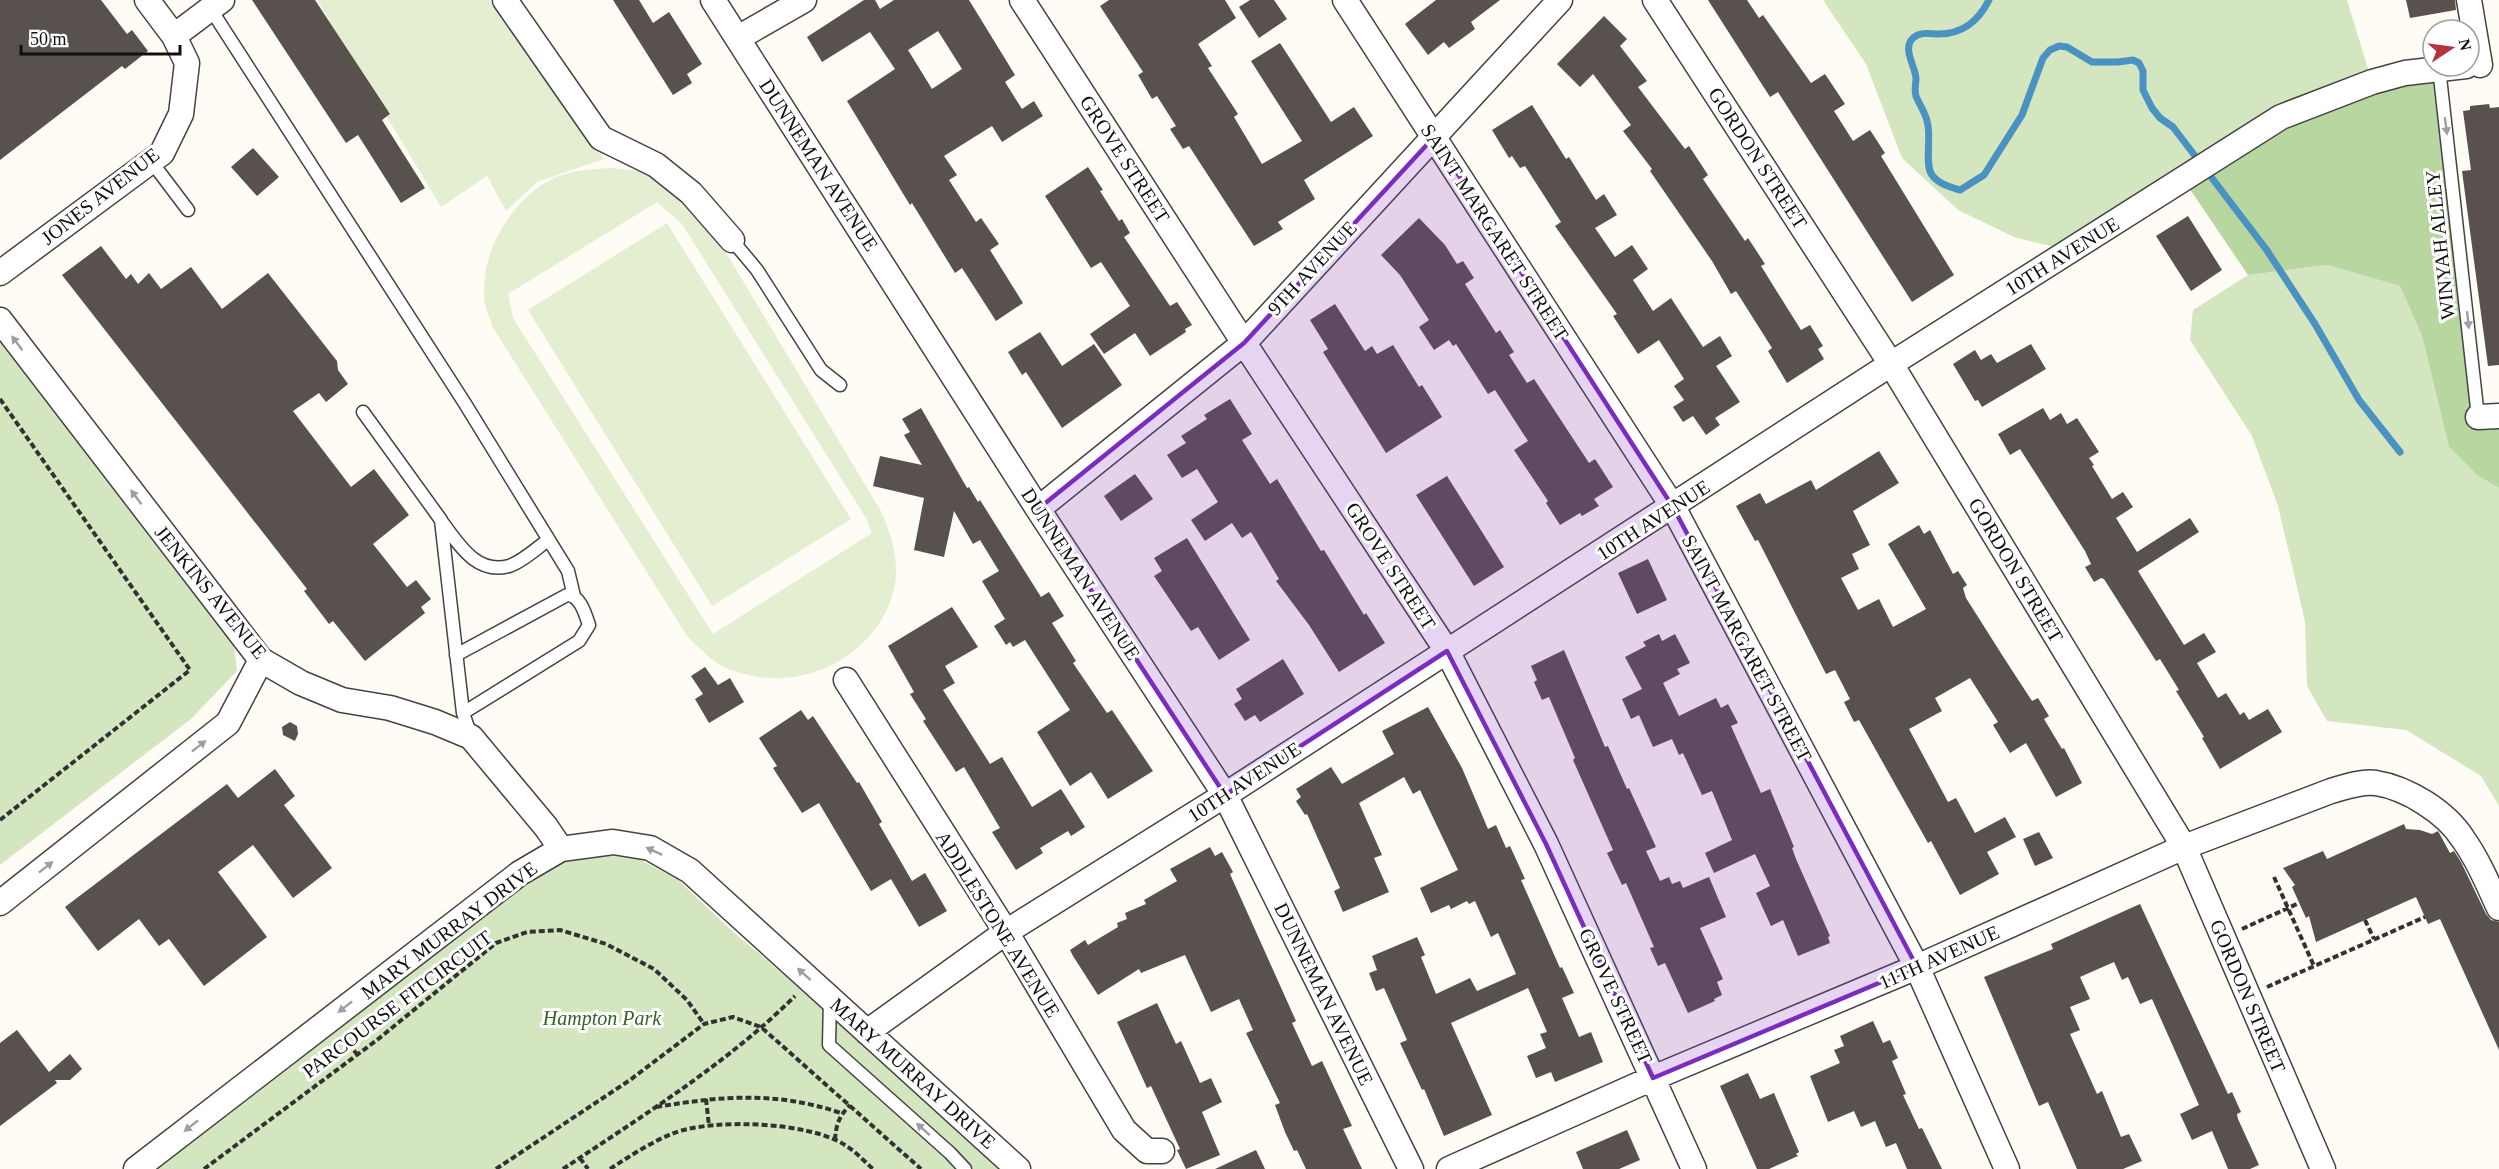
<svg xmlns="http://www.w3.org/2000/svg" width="2499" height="1169" font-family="'Times New Roman',serif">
	<rect width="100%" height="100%" fill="#fefcf4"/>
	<path fill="#d4e6bf" d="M1823 0H2347L2372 82 2071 251 2014 237 1958 210 1902 158 1866 64Z
		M2327 265 2400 286 2422 336 2449 447 2477 475 2499 488V806L2481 776 2406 730 2327 721 2307 686 2305 621 2278 506 2252 436 2190 340 2193 310 2248 275Z
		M0 340 233 639 237 671 191 719 0 865Z
		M606 855 641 860 677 879 732 931 856 1035 1004 1169H151L535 875 558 861Z"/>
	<path fill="#b8d6a0" d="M2439 68 2478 416H2499V488L2477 475 2449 447 2422 336 2400 286 2327 265 2248 275 2183 179 2281 117Z"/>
	<path fill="#e4eed0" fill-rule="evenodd" d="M317 0H489L604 159 537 182 506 211 487 176 441 207Z
		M611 168 641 171 667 183 713 231 882 513C892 537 900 563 894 589 879 651 813 688 753 676 741 673 728 670 718 664 707 656 697 646 687 636L492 326C490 318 486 311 485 303 478 255 510 201 552 179 571 170 591 169 611 168ZM657 202 682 224 866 518 872 533 713 634 513 318 508 294Z
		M667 223 851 519 712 606 528 310Z"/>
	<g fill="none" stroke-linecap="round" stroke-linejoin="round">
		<path stroke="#4a92c2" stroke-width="7" d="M1989 0C1979 20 1963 34 1939 34 1931 34 1920 31 1913 38 1902 48 1915 66 1916 78 1916 84 1914 90 1916 96 1919 104 1925 112 1927 121 1932 136 1924 165 1932 175 1938 184 1951 187 1960 190L1984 175 2022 115 2043 58 2050 50 2059 46 2067 47 2092 62H2118L2133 60 2139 63 2143 71V90L2152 108 2160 118 2173 127 2266 249 2315 324 2359 400 2400 452"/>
	</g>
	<path fill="#58514d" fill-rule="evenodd" d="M0 0H101L127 34 132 30 148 51 125 69 122 66 0 160Z
		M252 0H315L390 114 382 120 425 188 401 203 358 135 346 143Z
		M613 0H639L653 23 669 12 702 64 687 74 692 83 673 95Z
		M864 0H875L880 9 894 0H969L1015 75 1005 82 1022 109 1034 101 1043 116 1002 142 992 126 944 156 957 175 949 180 976 222 981 218 999 244 990 250 1023 303 996 321 962 268 955 273 912 203 910 205 899 187 847 101 895 69 870 32 822 62 807 37ZM938 31 962 69 932 89 908 50Z
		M1109 0H1225L1236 18 1198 44 1212 66 1208 68 1238 114 1234 117 1262 164 1302 141 1251 61 1280 43 1331 122 1354 107 1373 136 1304 180 1315 199 1278 222 1283 229 1254 246 1189 146 1183 149 1170 129 1176 126 1157 96 1152 99 1138 75 1143 72 1100 6Z
		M1250 0H1274L1287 19 1259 38 1239 7Z
		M1436 0H1500L1471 22 1475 29 1449 48 1444 42 1428 55 1405 24Z
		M1708 0H1747L1759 18 1763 15 1811 83 1825 74 1845 104 1834 111 1853 141 1870 130 1885 153 1881 156 1954 275 1912 302 1778 92 1770 97Z
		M2406 0H2455L2456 10 2410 18Z
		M1604 16 1627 39 1620 46 1647 81 1638 87 1685 149 1689 146 1708 175 1703 179 1745 241 1748 238 1765 264 1761 266 1801 330 1810 325 1823 346 1818 349 1824 359 1787 383 1768 351 1772 348 1736 291 1731 294 1712 261 1650 171 1652 169 1623 131 1631 125 1593 74 1580 87 1557 64Z
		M2489 104 2490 108 2499 107V365L2488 366 2462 171 2471 170 2463 111 2470 110V106Z
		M1532 105 1566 159 1569 157 1596 200 1604 194 1617 215 1595 228 1615 257 1632 245 1648 269 1633 280 1653 311 1671 298 1703 347 1720 336 1732 356 1716 366 1740 402 1715 418 1720 425 1706 435 1693 416 1683 422 1673 407 1684 400 1674 386 1684 379 1659 340 1638 354 1613 316 1617 314 1555 226 1561 222 1525 166 1520 168 1512 156 1509 158 1492 130Z
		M253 148 279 177 257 196 231 167Z
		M1088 167 1103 190 1100 191 1119 221 1122 219 1130 233 1124 237 1170 306 1177 302 1192 325 1185 329 1186 332 1150 356 1135 333 1104 354 1090 334 1130 306 1101 262 1091 268 1045 196Z
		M2188 216 2222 270 2191 291 2156 236Z
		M1419 218 1445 245 1457 264 1463 261 1474 278 1465 284 1496 333 1500 330 1514 352 1509 355 1527 383 1534 379 1589 463 1595 459 1613 487 1594 499 1599 506 1582 516 1580 513 1560 525 1546 503 1548 501 1514 450 1528 441 1495 390 1488 394 1456 344 1453 346 1449 340 1434 350 1419 327 1429 320 1400 275 1381 255Z
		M101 246 126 279 131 274 138 284 149 273 161 289 191 267 222 309 268 273 337 361 338 370 348 384 326 402 319 393 293 411 351 487 374 469 409 515 373 544 407 587 416 580 431 599 421 607 425 613 365 661 333 621 329 624 304 591 307 589 62 275Z
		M1335 304 1365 351 1372 346 1377 354 1393 345 1419 387 1422 385 1442 417 1386 453 1323 352 1328 349 1310 320Z
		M1040 332 1062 366 1094 344 1122 385 1062 428 1026 372 1022 375 1008 352Z
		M2031 344 2046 369 1982 407 1978 400 1975 401 1953 364 1975 350 1981 360 1991 354 1997 363Z
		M1230 399 1252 434 1242 440 1270 484 1277 479 1321 551 1324 550 1364 615 1366 613 1385 643 1339 672 1309 625 1276 581 1279 579 1251 532 1242 538 1232 523 1205 541 1191 520 1218 502 1197 469 1182 478 1167 455 1186 443 1181 436 1207 419 1204 415Z
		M921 408 967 488 969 487 978 502 980 500 1041 597 1049 592 1064 616 1052 623 1076 661 1073 663 1107 713 1112 710 1153 771 1108 799 1091 772 1070 786 1037 732 1070 710 1025 640 1013 647 1010 642 1006 645 994 626 1005 619 982 581 999 571 980 540 973 544 954 511 944 557 914 550 924 498 873 486 880 456 922 465 904 435 910 432 902 419Z
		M2043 408 2050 420 2061 413 2067 424 2077 418 2099 452 2089 458 2094 465 2092 466 2112 499 2123 492 2133 507 2116 518 2137 552 2190 518 2199 532 2138 571 2184 645 2204 633 2216 652 2197 663 2218 698 2226 693 2240 715 2244 712 2249 720 2268 709 2282 732 2220 769 2202 738 2204 737 2176 691 2179 690 2160 659 2156 661 2104 579 2101 578 2094 582 2085 567 2091 564 2085 551 2020 449 2010 455 1998 434Z
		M1879 451 1899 483 1853 511 1870 545 1852 554 1859 569 1841 578 1858 610 1879 599 1893 627 1926 609 1888 544 1919 525 1924 534 1930 530 1953 574 1958 571 1967 585 1963 588 1966 598 2004 658 2032 701 2038 698 2049 716 2044 719 2062 749 2064 748 2082 783 2056 797 2026 743 2010 753 1993 725 1998 722 1970 678 1935 698 1942 711 1909 729 1948 802 1956 798 1975 833 2005 817 2016 837 1987 852 1999 874 1960 895 1931 841 1928 843 1859 720 1854 722 1844 702 1850 699 1835 670 1826 674 1758 540 1755 541 1736 506 1760 493 1766 504 1811 480 1816 490Z
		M1135 474 1153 499 1121 521 1104 496Z
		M1447 476 1504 567 1474 586 1416 495Z
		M1187 538 1250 640 1219 660 1198 627 1191 631 1154 576 1162 571 1154 558Z
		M1648 559 1667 600 1637 614 1618 573Z
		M952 607 978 647 945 666 955 683 943 690 990 764 1002 757 1032 807 1061 789 1085 827 1071 836 1068 831 1040 848 1043 853 1016 870 992 832 1000 828 964 767 956 772 923 721 926 719 910 694 914 692 888 646Z
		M1659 634 1662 641 1675 634 1690 663 1677 669 1680 674 1663 683 1679 716 1716 698 1721 708 1728 704 1738 723 1731 726 1761 793 1770 789 1794 847 1792 848 1796 859 1830 936 1828 937 1830 943 1798 956 1783 920 1771 926 1756 893 1770 886 1755 854 1714 873 1705 853 1732 840 1712 791 1702 795 1683 753 1679 755 1672 739 1653 747 1639 715 1631 719 1622 699 1642 689 1625 657 1646 646 1643 642Z
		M1564 650 1605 747 1608 746 1627 789 1629 788 1656 847 1646 851 1660 881 1669 877 1672 884 1680 881 1683 888 1709 877 1726 917 1700 928 1723 979 1717 982 1722 995 1714 999 1715 1001 1688 1013 1665 963 1658 966 1650 948 1654 947 1626 883 1622 885 1607 853 1613 850 1573 760 1575 758 1549 697 1542 700 1534 682 1537 680 1531 666Z
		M1283 659 1304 694 1260 722 1255 715 1245 721 1234 704 1242 699 1236 689Z
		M705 667 718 685 730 678 744 702 709 723 695 699 703 694 691 676Z
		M1428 707 1462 768 1488 829 1496 825 1506 848 1510 846 1525 879 1521 880 1560 968 1562 967 1574 993 1562 998 1579 1037 1591 1032 1603 1062 1555 1082 1551 1072 1536 1078 1527 1056 1546 1048 1540 1034 1547 1032 1528 988 1451 1023 1492 1115 1444 1136 1424 1089 1422 1090 1400 1043 1407 1040 1384 988 1376 991 1369 973 1377 970 1372 956 1417 937 1425 955 1421 957 1436 994 1470 978 1477 991 1516 974 1498 933 1491 937 1475 901 1469 904 1467 901 1451 909 1449 905 1431 913 1420 888 1458 870 1420 790 1413 794 1404 777 1359 803 1382 855 1374 858 1389 892 1343 912 1334 891 1340 888 1307 814 1305 815 1296 801 1301 797 1296 789 1331 767 1342 784 1394 754 1382 731Z
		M801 710 808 720 813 716 857 783 859 782 882 822 879 824 912 881 925 873 947 911 919 927 891 879 871 891 819 803 802 813 773 768 777 766 759 738Z
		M290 722 297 726 298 734 295 741 283 735 282 727Z
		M275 769 295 796 284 805 332 868 293 898 253 845 218 872 267 937 204 986 169 939 159 946 139 919 98 951 65 907 227 784 238 798Z
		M2404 824 2406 829 2420 830 2432 834 2438 831 2450 853 2454 851 2461 862 2486 914 2491 920 2499 922V1050L2440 919 2428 924 2416 897 2316 942 2309 916 2306 918 2292 887 2295 885 2283 868 2323 851 2327 859Z
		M2039 832 2053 858 2035 866 2023 839Z
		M1210 847 1215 856 1222 852 1233 872 1230 874 1296 1021 1292 1023 1312 1066 1322 1061 1352 1126 1343 1129 1362 1169H1306L1297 1150 1294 1151 1285 1132 1275 1105 1280 1103 1246 1033 1253 1030 1239 999 1211 1012 1185 955 1141 973 1139 969 1098 995 1073 956 1070 950 1085 940 1088 945 1118 927 1117 923 1127 919 1125 913 1146 904 1144 900 1177 881 1170 869Z
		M2140 904 2228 1094 2232 1092 2241 1112 2237 1114 2238 1119 2259 1165 2250 1169H2228L2212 1131 2192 1140 2180 1114 2199 1105 2152 999 2140 1004 2128 977 2122 980 2114 962 2080 977 2090 999 2070 1007 2080 1030 2070 1034 2097 1094 2102 1091 2121 1137 2129 1134 2142 1161 2123 1169H2077L2048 1102 2039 1106 1984 977 2053 949 2051 944Z
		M1157 1003 1176 1044 1181 1041 1200 1083 1211 1078 1222 1102 1202 1112 1220 1155 1186 1169 1177 1150 1180 1149 1151 1086 1147 1088 1117 1022Z
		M1873 1021 1883 1043 1890 1040 1898 1058 1892 1061 1906 1094 1903 1095 1919 1129 1922 1128 1942 1169H1907L1896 1143 1886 1147 1875 1121 1861 1127 1854 1111 1828 1122 1810 1076 1840 1063 1834 1050 1844 1046 1840 1036Z
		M17 1030 49 1072 70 1054 82 1069 70 1080H55L57 1083 0 1126V1043Z
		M1748 1073 1760 1099 1774 1093 1799 1152 1796 1154 1798 1156 1769 1169H1757L1720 1086Z
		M1627 1130 1640 1160 1619 1169H1583L1576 1152Z
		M1256 1150 1265 1169H1215Z"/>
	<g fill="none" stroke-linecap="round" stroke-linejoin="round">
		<defs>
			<path id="service" d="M210 8 464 402 568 571 574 596
				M2439 68 2478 417
				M151 161 188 210
				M732 240 757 270 821 370 840 385
				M363 412 441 520 463 713 471 736
				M442 522C458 543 476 575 509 566 522 562 537 548 548 540
				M456 655 567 595C580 595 585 613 589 625L579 641 463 713
				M830 999 829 1045 950 1153 965 1169"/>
			<path id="minor" d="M147 0 174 36 222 0
				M505 0 601 138 656 165 691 193 732 240
				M713 0 1038 509 1225 795 1411 1169
				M1022 0 1244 343 1447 651 1546 844 1694 1169
				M1345 0 1673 507 1917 967 2007 1169
				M1655 0 1891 364 2184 847 2323 1169
				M2469 0 2480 65
				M738 38 804 0
				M0 273 162 153 181 114 187 63 174 36
				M0 320 261 660 301 683 342 700 390 708 435 722 471 737 546 827 561 849
				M2478 417 2499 416
				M1038 509 1244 343 1560 0
				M846 680 1006 932 1124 1130 1147 1151H1162
				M0 903 228 723 261 660
				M867 1032 1006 932 1225 795 1891 364 2281 117 2372 82 2405 73 2466 66
				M136 1169 520 873 561 849 613 842 650 848 690 871 1018 1169
				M1449 1169 1653 1078 1917 967 2184 847 2331 791C2345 787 2361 781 2376 783 2407 788 2446 812 2463 839 2478 860 2488 884 2499 908"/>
		</defs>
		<use href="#service" stroke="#434343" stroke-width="15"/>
		<use href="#minor" stroke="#434343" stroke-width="27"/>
		<path stroke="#323232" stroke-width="4" stroke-dasharray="6 3" stroke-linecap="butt" d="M0 399 190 670 0 820
			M2274 877 2314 966
			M2365 920 2374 939
			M2242 929 2299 903
			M2267 987 2425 917
			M342 1037 357 1054
			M706 1099 709 1126
			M656 1107C723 1096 775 1091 841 1113
			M835 1140C836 1125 839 1116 850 1105
			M580 1158 588 1169
			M204 1169 377 1040 496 943 527 932 560 930 606 944 654 969 687 1000 704 1024
			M496 1169 630 1080 704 1024 733 1017 761 1027 921 1169
			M563 1169C641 1117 729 1062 795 996
			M610 1169C630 1156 651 1142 674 1133 713 1118 810 1122 845 1145 855 1151 864 1161 873 1169"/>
		<use href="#service" stroke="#fff" stroke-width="12"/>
		<use href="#minor" stroke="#fff" stroke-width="24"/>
	</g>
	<defs><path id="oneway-solid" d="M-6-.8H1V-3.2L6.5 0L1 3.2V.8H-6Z" transform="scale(1.5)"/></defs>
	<g fill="#9f9f9f">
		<use href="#oneway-solid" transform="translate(2446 126) rotate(83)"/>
		<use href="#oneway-solid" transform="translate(2468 320) rotate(84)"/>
		<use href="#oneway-solid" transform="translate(17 343) rotate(-127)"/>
		<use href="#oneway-solid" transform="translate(136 497) rotate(-127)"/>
		<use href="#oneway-solid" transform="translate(199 746) rotate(-38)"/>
		<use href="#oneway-solid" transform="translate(654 851) rotate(-155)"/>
		<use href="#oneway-solid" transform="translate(46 867) rotate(-38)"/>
		<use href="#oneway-solid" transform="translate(804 974) rotate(-138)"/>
		<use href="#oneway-solid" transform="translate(345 1007) rotate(142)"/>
		<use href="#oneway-solid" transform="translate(191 1126) rotate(142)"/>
		<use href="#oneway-solid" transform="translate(923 1129) rotate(-138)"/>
	</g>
	<path fill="#7b2cbf" fill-opacity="0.2" stroke="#7b2cbf" stroke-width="4.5" stroke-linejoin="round" d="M1434 137 1673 507 1917 967 1653 1078 1546 844 1447 651 1225 795 1038 509 1244 343Z"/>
	<g text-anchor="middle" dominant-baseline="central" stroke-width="6" stroke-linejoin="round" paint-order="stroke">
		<g font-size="20" fill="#101010" stroke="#fff">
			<text transform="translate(1758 158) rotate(57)">GORDON STREET</text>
			<text transform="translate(1125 159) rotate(57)">GROVE STREET</text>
			<text transform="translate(819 165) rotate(57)">DUNNEMAN AVENUE</text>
			<text transform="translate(100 196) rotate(-38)">JONES AVENUE</text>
			<text transform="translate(1495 232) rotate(57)">SAINT MARGARET STREET</text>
			<text transform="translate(2440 245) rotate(-96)">WINYAH ALLEY</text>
			<text transform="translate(2062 256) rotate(-32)">10TH AVENUE</text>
			<text transform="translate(1312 268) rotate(-47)">9TH AVENUE</text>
			<text transform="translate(1653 520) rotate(-33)">10TH AVENUE</text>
			<text transform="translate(1391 566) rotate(57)">GROVE STREET</text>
			<text transform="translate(2016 570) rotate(59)">GORDON STREET</text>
			<text transform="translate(1081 574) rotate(57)">DUNNEMAN AVENUE</text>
			<text transform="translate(211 592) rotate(51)">JENKINS AVENUE</text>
			<text transform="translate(1747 648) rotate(62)">SAINT MARGARET STREET</text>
			<text transform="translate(1244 782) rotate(-33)">10TH AVENUE</text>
			<text transform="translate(998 924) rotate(58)">ADDLESTONE AVENUE</text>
			<text transform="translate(449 930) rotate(-37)">MARY MURRAY DRIVE</text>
			<text transform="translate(1939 957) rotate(-24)">11TH AVENUE</text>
			<text transform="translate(1324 994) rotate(64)">DUNNEMAN AVENUE</text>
			<text transform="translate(1616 996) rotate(65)">GROVE STREET</text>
			<text transform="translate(2248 996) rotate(67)">GORDON STREET</text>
			<text transform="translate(397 1004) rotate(-37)">PARCOURSE FITCIRCUIT</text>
			<text transform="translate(913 1073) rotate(42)">MARY MURRAY DRIVE</text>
		</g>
		<g font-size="20" font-style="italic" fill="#326325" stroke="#fff">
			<text x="602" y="1018">Hampton Park</text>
		</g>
	</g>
	<g transform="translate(2451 48) rotate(77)"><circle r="28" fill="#ffffff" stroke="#9f9f9f" stroke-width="1.5"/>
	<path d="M0-4.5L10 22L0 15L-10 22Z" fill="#b53339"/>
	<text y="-9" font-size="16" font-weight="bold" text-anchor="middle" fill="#101010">N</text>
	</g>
	<path d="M21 45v9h159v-9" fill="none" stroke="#101010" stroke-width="3"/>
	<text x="30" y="45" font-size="18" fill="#101010" stroke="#ffffff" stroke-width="4.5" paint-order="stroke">50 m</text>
</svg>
